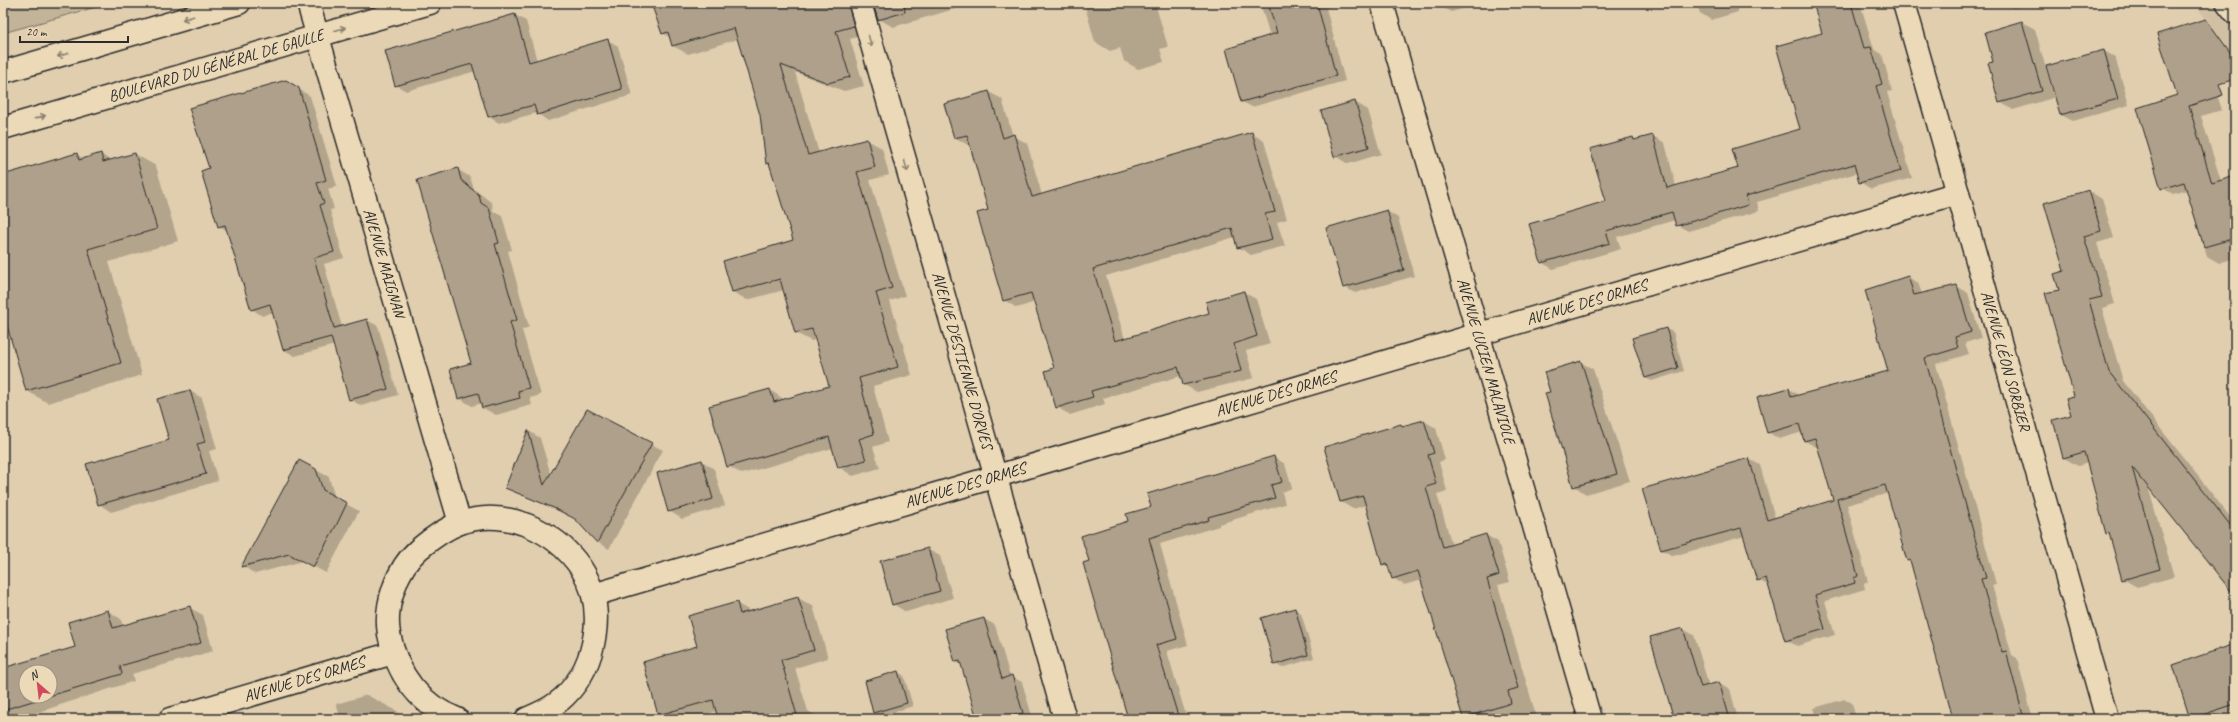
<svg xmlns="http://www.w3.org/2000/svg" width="2238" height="722" font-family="Caveat,sans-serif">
	<rect width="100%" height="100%" fill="#e0ceaf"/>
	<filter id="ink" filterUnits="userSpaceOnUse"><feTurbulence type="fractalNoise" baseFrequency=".025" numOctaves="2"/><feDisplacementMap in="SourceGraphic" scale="8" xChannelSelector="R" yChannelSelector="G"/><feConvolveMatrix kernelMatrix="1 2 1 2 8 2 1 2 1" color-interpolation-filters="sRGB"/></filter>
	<g filter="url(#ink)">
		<path fill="#d1c0a4" d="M2194 3H2235V59L2206 19Z"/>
		<path fill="#c2b399" stroke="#766f62" d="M3 3H110L3 33Z"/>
		<path fill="#0003" fill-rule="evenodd" d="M652 3H865L868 34 850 39 864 86 844 91 795 72 819 153 867 140 882 148 889 175 870 180 905 296 890 301 912 375 873 386 888 442 873 447 880 468 853 476 839 467 833 448 742 474 728 466 770 390 785 400 830 386 815 340 811 341 796 333 784 290 747 300 733 292 724 261 794 241 771 166 767 164 761 115 738 39 688 54 673 46 671 38 662 33Z
			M873 3H975L893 27 879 19Z
			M1084 3H1155L1168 47 1160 49 1164 62 1138 69 1124 61 1120 48 1110 51 1095 42Z
			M1260 3H1332L1333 6 1326 8 1345 81 1252 107 1242 102 1228 49 1270 36Z
			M1439 3H1484L1451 12 1440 6Z
			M1696 3H1736L1738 12 1711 20 1700 13Z
			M1814 3H1860L1874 49 1882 54 1892 91 1887 92 1912 178 1871 189 1860 182 1857 173 1757 202 1759 211 1688 231 1677 225 1675 220 1617 237 1621 249 1553 269 1541 262 1607 202 1633 138 1637 140 1653 136 1665 143 1676 186 1739 168 1801 130 1823 34Z
			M2004 3H2030L2013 8Z
			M515 15 526 21 537 61 608 40 618 46 632 95 548 121 537 113 499 123 489 117 476 71 406 91 396 85Z
			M2022 22 2035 29 2053 94 2104 51 2115 57 2129 105 2073 121 2061 115 2056 97 2013 110 2000 102 1995 62Z
			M2197 32 2222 110 2201 116 2221 181 2235 178V258L2219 263 2207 256 2187 190 2173 194 2162 188 2178 95Z
			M285 81 310 96 337 186 328 189 334 209 330 210 344 258 324 264 342 327 367 320 378 326 398 395 361 406 350 399 335 345 295 356 284 350 273 312 262 316 252 309 228 231 219 226 210 169Z
			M989 92 1002 99 1013 136 1027 143 1042 195 1251 133 1264 141 1287 219 1277 222 1285 246 1251 255 1238 247 1235 237 1106 276 1125 339 1210 314 1243 292 1256 299 1270 344 1246 351 1254 378 1197 392 1184 385 1181 376 1103 398 1105 404 1070 415 1057 407 1056 368 1035 302 1017 308 1004 300 989 211 971 144 968 145 955 138Z
			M1355 102 1368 110 1381 154 1348 164 1335 156Z
			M101 154 111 161 135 154 156 166 178 241 109 262 142 375 48 403 27 391 3 308V176L77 155 85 159Z
			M457 169 470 177 474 189 492 203 493 211 502 216 512 250 508 251 529 327 522 330 541 395 530 398 532 405 496 415 483 408 482 403 472 406 459 398 472 364Z
			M2089 191 2102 199 2114 238 2097 243 2115 304 2102 308 2123 381 2235 523V594L2148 486 2174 577 2137 587 2123 579 2110 535 2107 534 2088 463 2078 466 2064 458 2054 421 2073 416 2076 396 2060 290Z
			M1387 211 1398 218 1415 276 1355 293 1344 287Z
			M1908 277 1918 283 1922 294 1957 286 1968 293 1981 338 1965 343 1969 354 1936 364 1996 584 1992 585 2012 655 2017 658 2033 719H1954L1911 562 1908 560 1889 493 1847 505 1868 582 1864 584 1865 589 1825 601 1835 635 1797 646 1786 640 1769 586 1758 580 1745 536 1673 556 1662 550 1643 489 1749 459 1760 465 1775 518 1834 500 1819 446 1816 447 1805 441 1803 432 1779 439 1768 432 1789 389 1799 395 1889 371Z
			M1666 329 1673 332 1684 371 1652 381 1645 378 1634 339Z
			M1580 362 1593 369 1630 481 1586 494 1574 486 1551 393Z
			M190 391 202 398 217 449 209 451 218 481 111 512 99 504 170 441Z
			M1424 421 1436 428 1445 460 1439 462 1447 491 1437 494 1452 545 1486 535 1498 542 1510 582 1498 585 1537 719H1467L1463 717 1422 580 1404 585 1393 578 1390 568 1383 564 1366 505 1353 509 1341 502 1401 425 1404 427Z
			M529 431 540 438 551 475 651 444 663 450 609 549 597 542 576 519 507 488Z
			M1274 457 1285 464 1292 488 1282 492 1285 504 1219 524V526L1160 544 1188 645 1167 651 1187 719H1123L1122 714 1127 713 1090 562 1129 522 1152 507Z
			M702 461 714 469 725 506 682 519 669 511Z
			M316 470 329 477 335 498 359 511 326 573 303 561 255 574 243 566Z
			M927 549 940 556 953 598 906 612 893 604Z
			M798 598 813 606 828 658 795 668 808 711 814 715 815 719H720L717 711 689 719H666L659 715 698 646 736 603 752 612Z
			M190 608 203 615 213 651 132 674 134 681 17 719H3V669L77 648 108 611 121 619 123 626ZM26 672H50V696H26Z
			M1295 609 1301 613 1314 658 1282 668 1275 664Z
			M984 619 995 625 1010 677H1012L1022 682 1033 719H978L963 666 956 662Z
			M1683 629 1694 635 1709 686 1719 683 1730 689 1738 719H1675Z
			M2235 655V710L2205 719 2191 718Z
			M898 672 904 676 913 706 881 716 874 712Z
			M367 695 397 711 404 719H341L336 704Z
			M1845 699 1852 703 1856 719H1817L1814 708Z"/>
		<path fill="#aea08a" stroke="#2b2b2b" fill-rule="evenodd" d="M651 3H848L854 26 836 31 850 77 828 83 781 65 808 155 867 139 875 167 857 172 892 288 876 293 898 367 859 378 874 434 859 439 866 460 838 468 829 437 727 467 709 406 770 389 774 402 829 386 812 329 795 333 780 279 732 292 723 261 793 240 769 163 766 164 760 115 734 28 672 46 668 32 662 34Z
			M873 3H904L905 12 878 20Z
			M1268 3H1317L1336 76 1241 102 1226 49 1277 33Z
			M1813 3H1851L1864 48 1871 47 1882 84 1876 86 1901 171 1859 183 1854 164 1746 196 1748 205 1676 226 1672 212 1606 231 1610 243 1541 263 1529 224 1606 201 1590 149 1633 137 1634 140 1653 135 1667 188 1738 168 1732 149 1800 129 1776 46 1822 33Z
			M515 14 529 62 608 39 622 89 537 115 534 105 488 117 472 64 395 86 385 51Z
			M2206 19 2235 59V79L2219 84 2223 95 2189 106 2212 183 2235 176V238L2204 247 2184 182 2161 189 2137 108 2177 95 2157 34Z
			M2022 21 2042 91 1999 103 1988 63 1993 62 1985 32Z
			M2104 50 2118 99 2060 115 2046 66Z
			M286 80 299 88 326 180 317 183 324 203 320 205 334 252 314 258 334 328 367 319 388 389 349 400 331 337 283 350 270 304 251 310 225 225 218 227 201 171 209 168 189 108Z
			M989 91 1003 138 1014 134 1032 197 1252 132 1275 212 1265 214 1272 239 1237 248 1232 228 1093 269 1115 341 1209 313 1206 302 1244 291 1257 336 1234 344 1241 371 1183 385 1178 367 1091 391 1093 397 1056 408 1045 371 1054 368 1031 293 1003 301 977 213 988 210 967 135 954 138 944 104Z
			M1355 101 1369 147 1334 157 1321 111Z
			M77 153 79 160 101 153 103 162 135 153 157 229 88 249 121 363 26 391 3 312V175Z
			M458 168 461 180 479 195 481 203 489 208 499 243 495 244 517 320 510 322 529 388 518 391 520 398 482 408 478 393 458 399 450 369 471 363 417 180Z
			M2089 190 2101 231 2084 236 2102 297 2089 300 2109 372 2235 531V596L2132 467 2160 569 2122 580 2109 533 2106 534 2084 452 2063 458 2053 420 2071 415 2066 398 2074 396 2045 293 2059 290 2054 274 2064 271 2044 203Z
			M1387 210 1404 270 1343 288 1326 228Z
			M1908 276 1914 295 1957 285 1971 332 1955 337 1958 348 1925 358 1986 578 1981 579 2002 652 2006 651 2024 719H1953L1910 560 1907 561 1885 485 1837 499 1858 576 1854 578 1855 583 1815 595 1825 629 1785 641 1766 578 1757 581 1741 528 1661 550 1642 489 1749 458 1767 520 1833 500 1815 438 1804 441 1799 424 1767 433 1757 397 1789 388 1791 397 1888 371 1865 290Z
			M1666 328 1678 368 1645 378 1632 338Z
			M1581 361 1617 474 1573 487 1545 393 1550 392 1544 372Z
			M190 390 205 442 197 444 206 474 98 505 86 464 169 440 157 399Z
			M587 409 652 443 597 543 575 519 556 509 505 488 528 430 544 485Z
			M1424 420 1434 453 1428 455 1436 484 1426 487 1443 547 1486 534 1499 575 1487 579 1518 688 1508 691 1511 703 1463 718 1418 571 1392 579 1387 563 1382 565 1363 496 1340 502 1324 447 1401 424 1402 426Z
			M1274 456 1282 482 1271 485 1275 498 1208 517 1209 520 1149 538 1177 639 1156 645 1179 719H1128L1083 563 1089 561 1081 536 1128 521 1126 514 1151 507 1147 494Z
			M299 460 316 469 323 490 347 503 337 524 313 567 289 554 241 567Z
			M702 460 713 499 668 512 657 473Z
			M928 548 940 591 892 605 880 561Z
			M798 597 814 650 781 660 798 719H718L713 700 658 715 643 662 697 646 688 616 737 602 740 614Z
			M190 606 201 643 120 666 122 674 3 710V668L75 647 68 622 108 610 113 628ZM26 672H50V696H26Z
			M1295 608 1308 655 1274 665 1261 618Z
			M984 618 1002 679 1012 675 1023 713 1001 719H977L960 661 955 662 945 629Z
			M1683 628 1701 687 1719 682 1730 719H1674L1650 637Z
			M2235 644V704L2190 719 2173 665Z
			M898 671 907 703 873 713 865 681Z"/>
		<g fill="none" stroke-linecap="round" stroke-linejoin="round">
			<defs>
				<path id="service" d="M2227 3 2235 13"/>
				<g id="minor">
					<path id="s1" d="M308 3 460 523"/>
					<path id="s2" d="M860 3 1065 719"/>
					<path id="s3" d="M1382 3 1590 719"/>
					<path id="s4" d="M1904 3 2107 719"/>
					<path id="s5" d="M593 595 1958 193"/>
					<path id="s6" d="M170 719 393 653"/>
					<path d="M457 719C418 704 397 674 389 634 384 605 397 568 419 549 432 538 444 529 460 523 505 507 555 530 581 568 607 607 597 664 565 696 554 707 540 713 526 719"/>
				</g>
				<g id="secondary">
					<path d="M3 72 239 3"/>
					<path id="s7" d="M3 128 430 3"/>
				</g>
			</defs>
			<use href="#service" stroke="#2b2b2b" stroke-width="24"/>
			<use href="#minor" stroke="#2b2b2b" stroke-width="25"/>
			<use href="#secondary" stroke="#2b2b2b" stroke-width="25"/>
			<use href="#service" stroke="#ecd9b7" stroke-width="21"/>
			<use href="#minor" stroke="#ecd9b7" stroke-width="22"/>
			<use href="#secondary" stroke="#ecd9b7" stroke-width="22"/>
		</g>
		<defs><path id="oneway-shaft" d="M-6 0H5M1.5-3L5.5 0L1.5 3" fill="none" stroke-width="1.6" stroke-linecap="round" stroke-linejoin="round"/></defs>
		<g stroke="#8c8271">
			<use href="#oneway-shaft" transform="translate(188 18) rotate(164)"/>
			<use href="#oneway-shaft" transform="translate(340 29) rotate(-16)"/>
			<use href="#oneway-shaft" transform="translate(870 41) rotate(74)"/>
			<use href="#oneway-shaft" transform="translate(63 55) rotate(164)"/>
			<use href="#oneway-shaft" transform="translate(40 117) rotate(-16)"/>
			<use href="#oneway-shaft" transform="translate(906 166) rotate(74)"/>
		</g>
	</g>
	<g text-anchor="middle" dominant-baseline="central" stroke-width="4" stroke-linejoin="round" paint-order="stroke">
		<g font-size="16" fill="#2b2b2b" stroke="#ecd9b7">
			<text stroke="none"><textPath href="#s7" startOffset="222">BOULEVARD DU GÉNÉRAL DE GAULLE</textPath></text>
			<text stroke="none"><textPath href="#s1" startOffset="271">AVENUE MAIGNAN</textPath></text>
			<text stroke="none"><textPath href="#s5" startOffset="1036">AVENUE DES ORMES</textPath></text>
			<text stroke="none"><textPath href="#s2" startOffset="372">AVENUE D'ESTIENNE D'ORVES</textPath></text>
			<text stroke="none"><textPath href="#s3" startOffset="373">AVENUE LUCIEN MALAVIOLE</textPath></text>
			<text stroke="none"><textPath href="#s4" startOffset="372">AVENUE LÉON SORBIER</textPath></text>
			<text stroke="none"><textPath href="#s5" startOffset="712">AVENUE DES ORMES</textPath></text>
			<text stroke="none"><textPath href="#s5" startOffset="388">AVENUE DES ORMES</textPath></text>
			<text stroke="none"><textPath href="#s6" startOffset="140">AVENUE DES ORMES</textPath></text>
		</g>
	</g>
	<rect width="2238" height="722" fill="none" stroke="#ecd9b7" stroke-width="16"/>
	<rect x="8" y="8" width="2222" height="706" fill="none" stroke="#2b2b2b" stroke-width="1.5" filter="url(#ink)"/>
	<g transform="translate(38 684) rotate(332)"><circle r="19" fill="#ecd9b7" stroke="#9f937f"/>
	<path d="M0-3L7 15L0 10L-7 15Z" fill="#d1495b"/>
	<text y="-6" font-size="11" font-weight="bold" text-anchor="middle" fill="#2b2b2b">N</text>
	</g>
	<path d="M20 36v6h108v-6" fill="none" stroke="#2b2b2b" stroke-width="2"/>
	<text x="26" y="36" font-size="12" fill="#2b2b2b" stroke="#ecd9b7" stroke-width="3" paint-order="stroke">20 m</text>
</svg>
